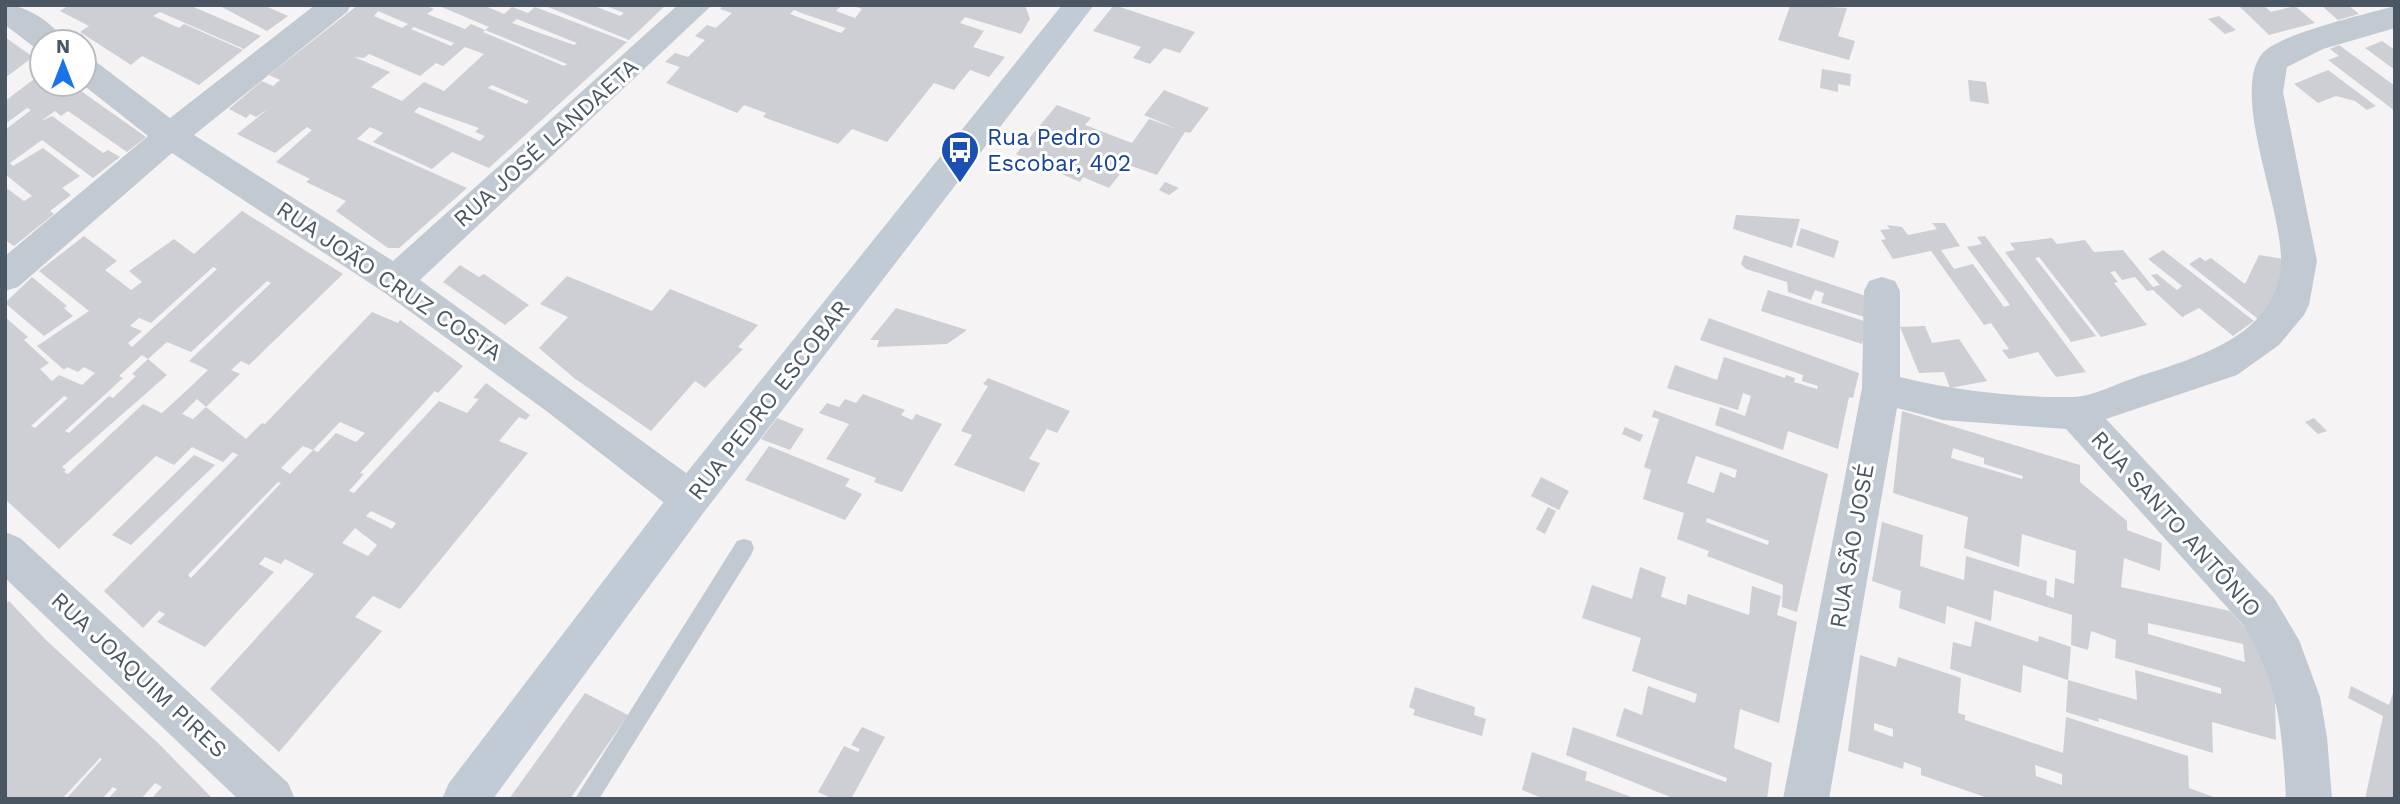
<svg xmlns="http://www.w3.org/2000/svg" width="2400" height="804" font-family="'Work Sans',sans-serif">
	<rect width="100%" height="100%" fill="#f5f3f3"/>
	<path fill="#cdcfd5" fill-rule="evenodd" d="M69 5H189L261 36 244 49 160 12 153 16 179 28 184 24 243 50 199 85 142 56 131 65 80 32 89 26 60 11Z
		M218 5H263L288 16 267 31Z
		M358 5H425L434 9 427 14 465 29 471 24 485 30 489 27 437 5H483L504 14 512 7 528 13 535 7 627 42 489 168 452 152 432 169 373 142 383 133 370 127 357 139 467 188 399 248H388L336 211 346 201 306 182 310 179 276 162 312 130 307 127 275 153 237 134 268 109 256 117 250 114 246 118 229 109 262 81 273 86 280 80 269 75ZM378 11 408 24 402 28 374 16ZM517 19 577 43 574 45 512 23ZM414 27 454 43 451 46 411 29ZM485 30 567 64 564 66 483 32ZM465 47 484 54 444 91 424 82 402 101 371 87 390 72 354 57 364 58 369 54 420 76 436 63 443 66ZM492 85 529 101 526 104 488 88ZM419 107 479 128 475 132 485 136 480 141 414 112Z
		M543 5H592L620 16 624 13 604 5H666L629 40Z
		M724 5H842L836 11 855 18 862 9 851 5H1025L1030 19 1021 34 965 17 960 23 984 31 973 47 1005 57 989 77 970 70 954 90 934 83 887 142 852 129 838 144 763 117 766 113 744 105 737 113 666 83 680 67 665 62 675 53 688 57 705 40 695 36 707 25 716 28 732 13 720 9ZM794 10 804 14 846 28 841 33 790 14Z
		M1114 5 1195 32 1180 53 1164 48 1150 64 1133 58 1141 47 1093 31Z
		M1793 5 1847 8 1838 36 1855 41 1849 60 1778 40 1790 6Z
		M2238 5H2263L2271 12 2295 6 2315 23 2269 35Z
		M2321 5H2348L2359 14 2338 20Z
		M2219 16 2236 30 2225 34 2208 19Z
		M5 37 33 57 5 78Z
		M2382 41 2395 50V70L2365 48Z
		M2339 45 2395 86V111L2328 60 2339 56 2330 49Z
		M1822 69 1851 74 1850 86 1838 84V92L1820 88Z
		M2328 70 2376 106 2367 110 2355 101 2336 96 2318 103 2294 84Z
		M42 73V84H71L146 137 127 152 68 111 61 116 55 111 41 121 52 116 103 153 108 150 120 157 93 178 42 140 10 163 13 166 43 148 80 176 62 188 71 195 50 211 54 214 14 246 5 240V187L24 201 32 196 5 174V130L31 110 27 108 5 124V101Z
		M1968 80 1986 82 1989 104 1970 101Z
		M1164 90 1209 108 1190 133 1185 132 1157 175 1120 162 1127 165 1109 188 1083 177 1080 182 1016 154 1057 105 1091 118 1085 125 1132 143 1149 119 1177 129 1144 115Z
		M1165 182 1179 188 1169 195 1159 190Z
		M242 211 343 274 249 365 241 361 231 370 240 374 206 407 197 399 182 414 193 419 206 407 246 439 262 423 265 424 372 312 398 323 400 320 463 366 438 393 435 391 360 473 364 474 349 491 354 493 439 401 467 413 479 399 473 398 486 383 530 415 526 420 519 417 499 441 528 453 400 609 373 596 355 617 382 631 279 752 210 689 314 574 285 559 281 564 265 557 259 564 274 572 205 647 157 622 165 614 159 611 143 628 104 591 238 455 233 452 223 462 192 447 174 465 156 456 59 549 5 499V317L28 337 24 340 49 363 40 369 52 381 59 375 82 385 95 373 84 367 78 372 67 367 64 370 37 346 89 311 39 271 84 236 117 261 105 270 131 290 142 282 129 271 174 239 194 254ZM213 267 217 269 132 347 128 343 142 331 130 326 139 318 151 323ZM267 281 271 283 189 361 208 370 186 391 162 413 143 404 68 474 64 472 66 470 62 467 167 375 148 359 132 374 136 376 113 398 109 396 69 433 65 431 123 378 119 376 142 355 148 359 167 342 191 352ZM64 396 68 398 35 428 31 426ZM340 422 365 433 356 442 336 433 318 452 313 450 290 474 281 468 303 446 313 450ZM278 482 281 483 191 578 188 575ZM371 511 396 523 392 529 366 516ZM355 528 377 545 368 556 342 543Z
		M1736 215 1800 219 1792 248 1733 229Z
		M1932 223H1945L1960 246 1941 250 1954 269 1973 264 2004 307 2010 305 1967 247 1982 244 1977 237 1985 236 2086 372 2056 377 2038 352 2009 359 2002 350 2009 349 1991 323 1984 325 1931 251 1893 259 1881 240 1886 239 1880 230 1890 229 1887 225 1902 227 1908 235 1937 229Z
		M1801 228 1839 241 1834 258 1796 245Z
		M2052 238 2057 244 2085 240 2094 252 2123 250 2153 287 2160 285 2151 275 2157 274 2177 290 2182 286 2148 259 2163 250 2254 321 2233 336 2199 308 2182 317 2153 290 2147 291 2135 277 2122 280 2115 271 2110 272 2118 282 2114 283 2147 325 2101 337 2039 257 2035 258 2096 336 2071 342 2005 252 2015 250 2010 243Z
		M1744 255 1869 297 1864 317 1821 303 1824 293 1815 290 1811 300 1788 292 1787 282 1746 269 1741 264Z
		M2259 255 2284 259 2274 308 2258 319 2189 264 2200 257 2205 261 2211 258 2245 284Z
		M460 265 479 277 484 274 529 305 505 325 443 282Z
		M567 276 652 311 670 289 758 325 738 347 743 349 705 388 695 381 651 431 574 378 539 348 568 317 540 304Z
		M32 277 67 306 64 308 73 316 44 336 5 303Z
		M1768 290 1867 322 1862 344 1761 311Z
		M896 308 967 330 947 344 877 347 879 340H870Z
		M1709 318 1859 373 1853 398 1849 397 1838 449 1788 431 1783 450 1715 425 1720 407 1745 416 1751 396 1743 393 1738 410 1667 388 1675 365 1717 380 1724 357 1785 378 1786 375 1795 378 1794 382 1817 389 1818 386 1802 381 1803 375 1700 340Z
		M1925 326 1932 343 1959 339 1987 381 1950 388 1944 372 1919 373 1900 327Z
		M988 378 1070 411 1057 433 1047 429 1029 459 1040 463 1024 492 954 465 972 435 961 431 988 386 983 384Z
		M863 394 905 410 901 415 912 420 916 414 942 424 902 492 874 482 876 478 826 459 849 424 819 413 827 403 839 407 845 399 856 403Z
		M1654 410 1828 474 1797 612 1782 607 1783 585 1707 556 1709 551 1677 539 1684 513 1643 499 1651 470 1644 467 1659 419 1652 417ZM1696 456 1737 470 1735 478 1720 472 1714 493 1687 483ZM1707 518 1769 541 1768 545 1706 522Z
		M1902 411 2080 465V482L2127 521V530L2162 543 2160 571 2124 558 2121 587 2230 611 2265 650 2279 706 2275 704 2276 740 2212 722 2213 753 2098 718 2099 722 2066 712 2068 680 2137 700 2135 670 2221 694V688L2115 658 2116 640 2091 631 2088 650 2071 645 2072 615 1994 590 1991 621 1947 606 1945 624 1899 608 1901 591 1872 581 1882 522 1923 535 1920 566 1964 580 1966 556 2047 581 2046 595 2054 598 2055 578 2074 584 2076 551 2022 534 2019 567 1964 548 1968 517 1893 493ZM1953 448 1984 458V464L2023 476 2022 479 1951 458ZM2148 623 2243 644 2245 662 2148 634Z
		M777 418 804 429 790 450 761 439Z
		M2314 418 2327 431 2318 434 2305 422Z
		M1625 427 1643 435 1640 442 1622 434Z
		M769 446 850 479 845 486 862 494 845 520 745 480Z
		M194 455 215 465 131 545 112 535Z
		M1541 477 1569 491 1559 510 1531 496Z
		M1548 507 1556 511 1545 534 1536 529Z
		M1640 567 1666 577 1661 597 1686 605 1688 594 1749 615 1752 586 1781 596 1777 615 1797 622 1779 723 1740 709 1734 748 1772 763 1767 799H1675L1566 755 1573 727 1726 782 1727 778 1616 736 1624 708 1642 715 1648 686 1695 703 1697 694 1632 671 1641 638 1582 618 1592 585 1632 599Z
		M9 601 46 640 158 743 213 799H151L162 787 155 783 141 799H108L117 789 113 787 102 799H66L102 759 100 758 62 799H5V604Z
		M1975 621 2038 642 2039 636 2071 647 2068 680 2023 665 2021 693 1950 669 1953 642 1971 647Z
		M1860 655 1896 667 1898 657 1961 678 1958 713 1965 715V720L2063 753 2066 717 2188 756 2189 788 2219 799H1991L1921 775V768L1904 762 1903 769 1848 751ZM1874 723 1893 729V737L1874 730ZM2035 765 2062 774V785L2036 776Z
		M2351 686 2389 705 2395 687V799H2365L2383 716 2348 698Z
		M1415 687 1475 707 1474 715 1486 719 1482 736 1413 715 1415 710 1409 707Z
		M585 693 628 715 570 799H509Z
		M862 727 885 737 851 799H833L818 792 844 746 858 752 860 749 851 745Z
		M1532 752 1587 772 1585 780 1637 799H1544L1522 790Z"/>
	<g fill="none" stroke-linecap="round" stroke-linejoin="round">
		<path fill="#c1cad2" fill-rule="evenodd" d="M744 539 751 541 754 548 751 555 599 799H575L737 541Z"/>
		<path fill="#c1cad2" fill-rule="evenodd" d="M5 5C26 5 54 23 65 42H42V51L38 50 5 25Z
			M315 5H351L347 12 194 135 393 261 678 5H712L420 280 704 486 710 499 704 512 690 517 676 512 549 413 382 291 172 153 18 287 5 291V256L148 136 82 84H84V58L95 61 170 118Z
			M2395 6V28L2323 49 2287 67 2283 92 2317 261 2309 305 2304 315 2279 345 2237 375 2106 419 2274 598 2299 640 2320 697 2327 737 2332 799H2286C2282 730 2280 687 2244 626L2066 429 1943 420 1897 408 1829 799H1783L1862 388 1864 291 1869 281 1882 277 1895 281 1900 291V377C1950 390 2022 398 2074 397 2093 396 2116 384 2134 378 2193 358 2278 338 2281 262 2283 210 2231 97 2261 55 2276 34 2367 14 2395 6Z
			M5 532 20 538 288 783 295 799H238L5 578Z"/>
		<path fill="#c1cbd6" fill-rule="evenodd" d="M1062 5H1094L704 512 493 799H442L449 783 676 486Z"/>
	</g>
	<defs>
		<symbol id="bus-pin" viewBox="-11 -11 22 30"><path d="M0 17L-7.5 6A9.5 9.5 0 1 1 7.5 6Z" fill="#1a4fb4" stroke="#fff"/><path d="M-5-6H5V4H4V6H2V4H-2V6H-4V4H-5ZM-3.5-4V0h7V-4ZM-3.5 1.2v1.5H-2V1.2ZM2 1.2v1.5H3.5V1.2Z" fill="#fff"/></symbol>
	</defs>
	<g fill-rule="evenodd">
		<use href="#bus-pin" x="938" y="128" width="44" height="60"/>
	</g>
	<g text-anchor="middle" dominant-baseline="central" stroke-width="6" stroke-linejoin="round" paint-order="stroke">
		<g font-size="23" fill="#164399" stroke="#fff" text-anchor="start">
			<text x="987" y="137">Rua Pedro<tspan x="987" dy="26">Escobar, 402</tspan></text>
		</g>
		<g font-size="23" fill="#4a5661" stroke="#fff">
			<text transform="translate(546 143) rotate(-42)">RUA JOSÉ LANDAETA</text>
			<text transform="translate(389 281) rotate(34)">RUA JOÃO CRUZ COSTA</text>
			<text transform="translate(769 400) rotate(-52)">RUA PEDRO ESCOBAR</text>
			<text transform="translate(2176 524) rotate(48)">RUA SANTO ANTÔNIO</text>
			<text transform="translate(1852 546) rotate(-80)">RUA SÃO JOSÉ</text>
			<text transform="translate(139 675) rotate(43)">RUA JOAQUIM PIRES</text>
		</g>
	</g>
	<rect width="2400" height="804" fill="none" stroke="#4a5661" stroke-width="14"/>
	<g transform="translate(63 63)"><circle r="33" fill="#ffffff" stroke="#b7bbc0" stroke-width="2"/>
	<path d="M0-5L12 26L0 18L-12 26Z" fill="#1a73e8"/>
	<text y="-10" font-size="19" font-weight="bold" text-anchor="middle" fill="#4a5661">N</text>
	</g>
</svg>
